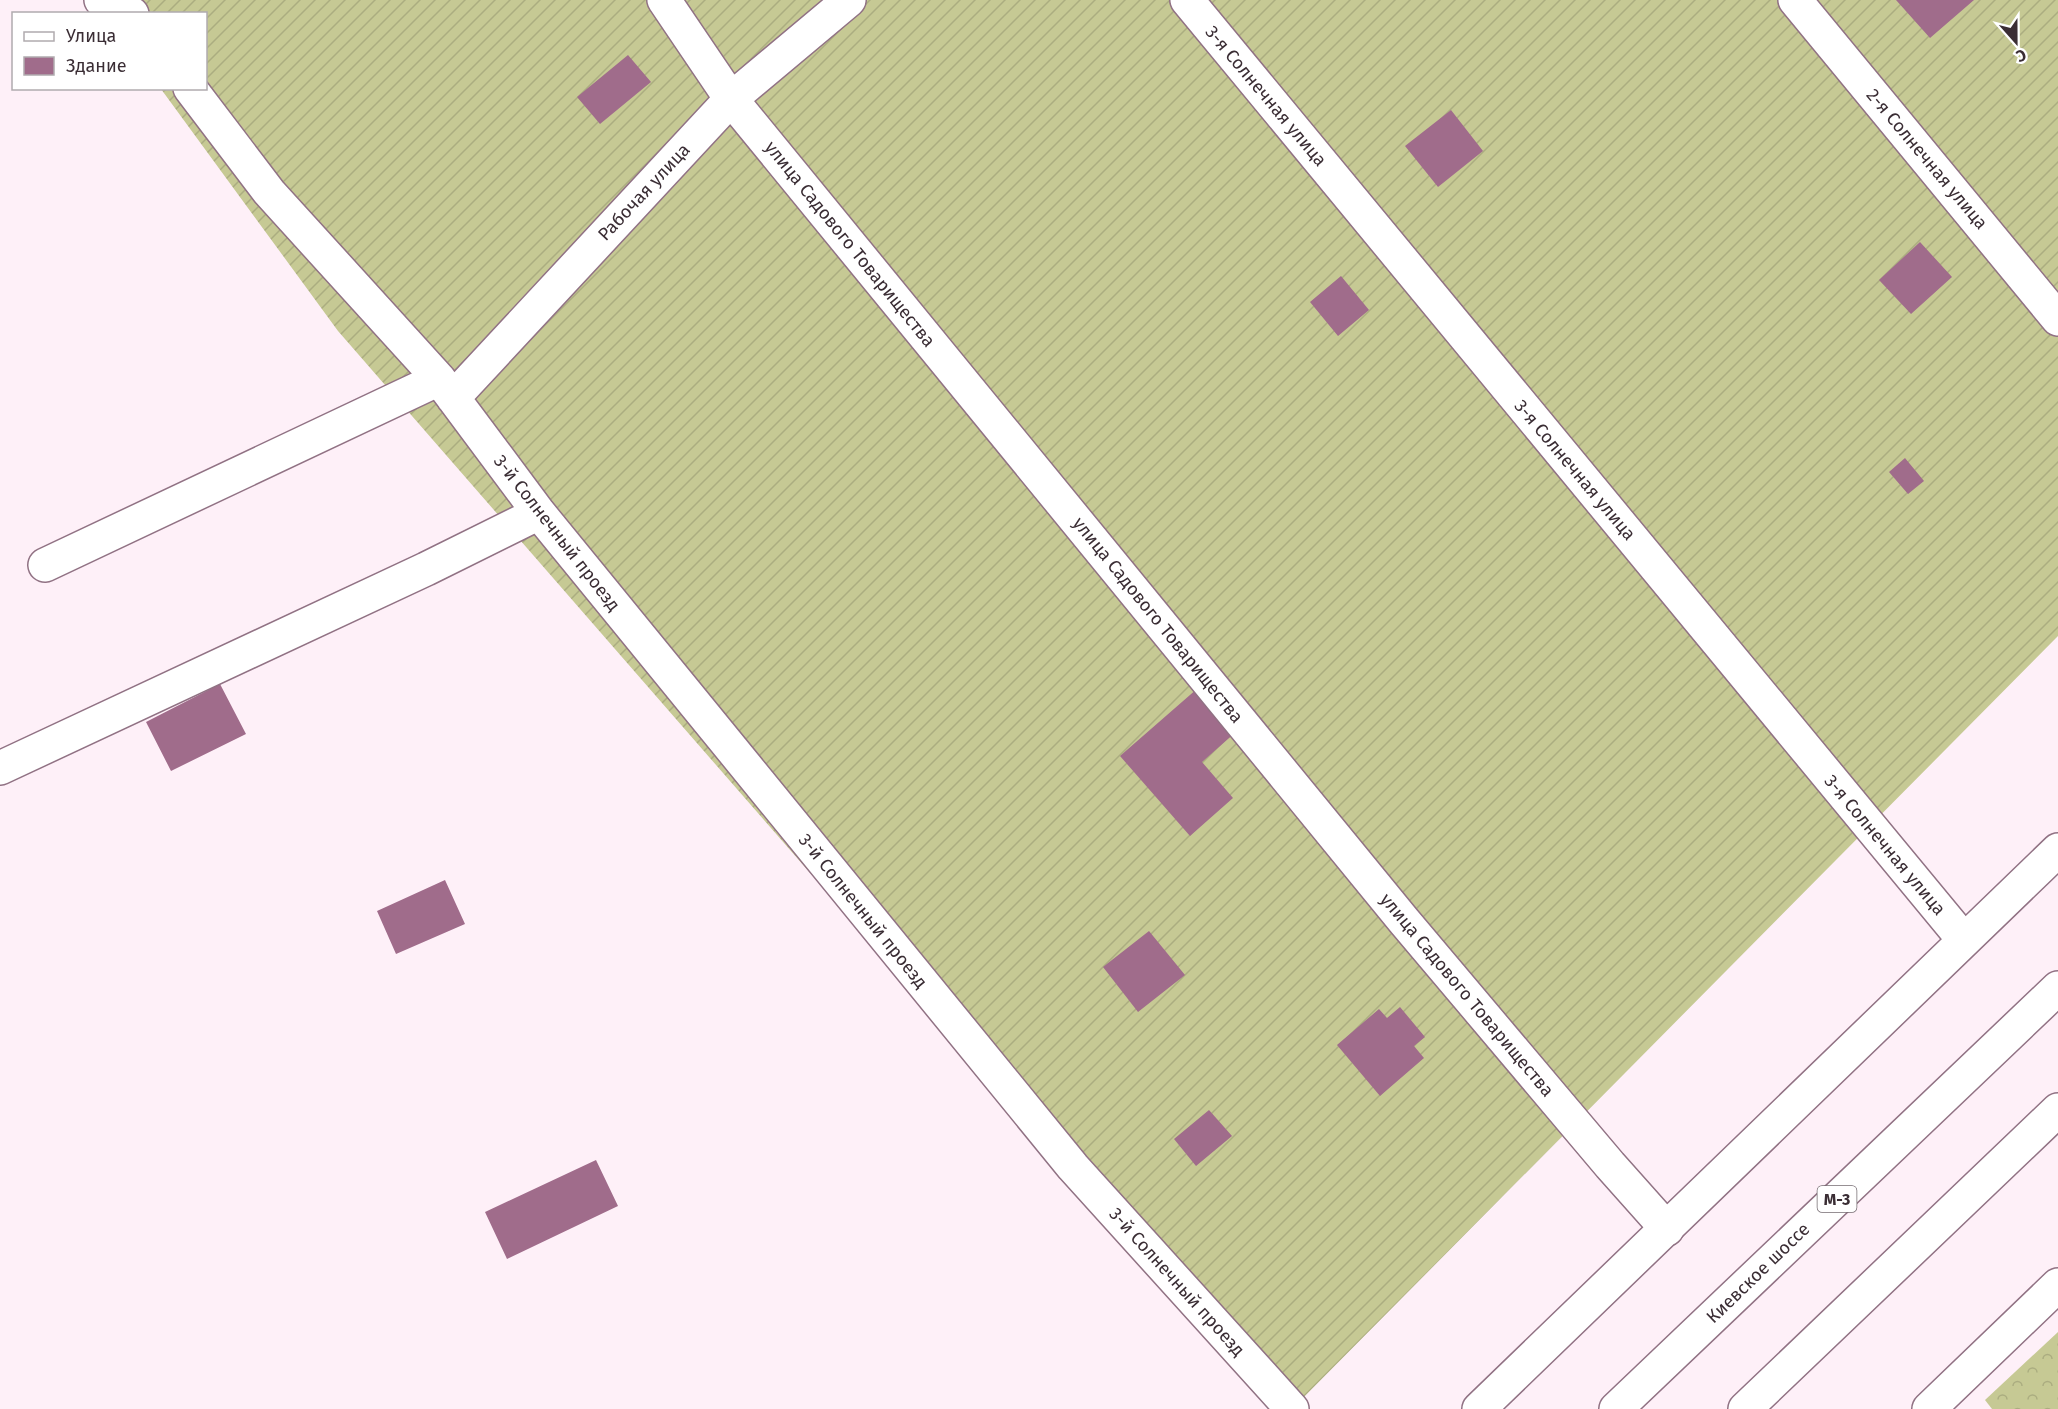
<svg xmlns="http://www.w3.org/2000/svg" width="2058" height="1409" font-family="'Fira Sans',sans-serif">
	<defs>
		<pattern id="forest-crowns" width="20" height="18" patternUnits="userSpaceOnUse" patternTransform="scale(1.5)"><rect width="20" height="18" fill="#c6c994"/><path d="M2 6a3 3 0 1 1 6 0M12 15a3 3 0 1 1 6 0" fill="none" stroke="#abad80"/></pattern>
		<pattern id="garden-furrows" width="10" height="10" patternUnits="userSpaceOnUse" patternTransform="scale(1.5)"><rect width="10" height="10" fill="#c6c994"/><path d="M-1 1l2-2M0 10L10 0M9 11l2-2" fill="none" stroke="#abad80"/></pattern>
	</defs>
	<rect width="100%" height="100%" fill="#fef0f8"/>
	<path fill="url(#forest-crowns)" d="M2058 1332V1409H1992L1985 1400Z"/>
	<path fill="url(#garden-furrows)" d="M96 0H2058V636L1292 1409H1277L338 331 161 89 206 88V14L106 13Z"/>
	<path fill="#a06c8b" d="M1896 0H1974L1930 38Z
		M628 55 651 82 600 124 577 97Z
		M1451 110 1483 151 1438 187 1405 146Z
		M1920 242 1952 277 1911 314 1879 280Z
		M1341 276 1369 310 1338 336 1310 302Z
		M1905 458 1924 481 1908 494 1889 472Z
		M220 684 246 734 171 771 146 722Z
		M1198 688 1237 731 1202 762 1233 798 1190 836 1120 756Z
		M445 880 465 924 396 954 377 911Z
		M1149 931 1185 975 1138 1012 1103 967Z
		M1400 1007 1425 1037 1414 1046 1424 1058 1380 1096 1337 1045 1379 1009 1387 1018Z
		M1209 1110 1232 1136 1196 1166 1174 1139Z
		M596 1160 618 1206 507 1259 485 1212Z"/>
	<g fill="none" stroke-linecap="round" stroke-linejoin="round">
		<defs>
			<path id="minor" d="M101 0 132 14
				M664 0 731 99 1404 921 1610 1165 1667 1229
				M1187 0 1964 940
				M1795 0 2058 319
				M190 88 269 192 439 379 539 513 1073 1167 1292 1409
				M453 398 731 99 849 0
				M45 565 439 379
				M0 768 426 569 539 513"/>
			<path id="major" d="M1479 1409 2058 850
				M1929 1409 2058 1285"/>
			<path id="highway" d="M1616 1409 2058 988
				M1745 1409 2058 1110"/>
		</defs>
		<use href="#minor" stroke="#917284" stroke-width="36"/>
		<use href="#major" stroke="#917284" stroke-width="36"/>
		<use href="#highway" stroke="#917284" stroke-width="36"/>
		<use href="#minor" stroke="#fff" stroke-width="33"/>
		<use href="#major" stroke="#fff" stroke-width="33"/>
		<use href="#highway" stroke="#fff" stroke-width="33"/>
	</g>
	<g text-anchor="middle" dominant-baseline="central" stroke-width="4.5" stroke-linejoin="round" paint-order="stroke">
		<rect fill="#fff" stroke="#756c71" stroke-width="1.5" x="1817.5" y="1186" width="39" height="26" rx="4.5"/>
		<g font-size="16" font-weight="bold" fill="#3a2d34">
			<text x="1837" y="1199">М-3</text>
		</g>
		<g font-size="18" fill="#3a2d34" stroke="#fff">
			<text transform="translate(1266 96) rotate(50)">3-я Солнечная улица</text>
			<text transform="translate(1927 159) rotate(50)">2-я Солнечная улица</text>
			<text transform="translate(644 192) rotate(-47)">Рабочая улица</text>
			<text transform="translate(850 244) rotate(51)">улица Садового Товарищества</text>
			<text transform="translate(1575 470) rotate(50)">3-я Солнечная улица</text>
			<text transform="translate(557 533) rotate(52)">3-й Солнечный проезд</text>
			<text transform="translate(1158 620) rotate(51)">улица Садового Товарищества</text>
			<text transform="translate(1885 845) rotate(50)">3-я Солнечная улица</text>
			<text transform="translate(863 911) rotate(51)">3-й Солнечный проезд</text>
			<text transform="translate(1467 995) rotate(50)">улица Садового Товарищества</text>
			<text transform="translate(1758 1273) rotate(-44)">Киевское шоссе</text>
			<text transform="translate(1177 1282) rotate(48)">3-й Солнечный проезд</text>
		</g>
	</g>
	<rect x="12" y="12" width="195" height="78" fill="#ffffff" stroke="#b0abae" stroke-width="1.5"/>
	<rect x="24" y="32" width="30" height="9" fill="#ffffff" stroke="#b0abae" stroke-width="1.5"/>
	<text x="66" y="42" font-size="18" fill="#3a2d34">Улица</text>
	<rect x="24" y="57" width="30" height="18" fill="#a06c8b" stroke="#b0abae" stroke-width="1.5"/>
	<text x="66" y="72" font-size="18" fill="#3a2d34">Здание</text>
	<g transform="translate(2016 42) rotate(159)" stroke="#ffffff" stroke-width="4.5" paint-order="stroke">
	<path d="M0-4.5L10 22L0 15L-10 22Z" fill="#3a2d34"/>
	<text y="-9" font-size="16" font-weight="bold" text-anchor="middle" fill="#3a2d34">С</text>
	</g>
</svg>
